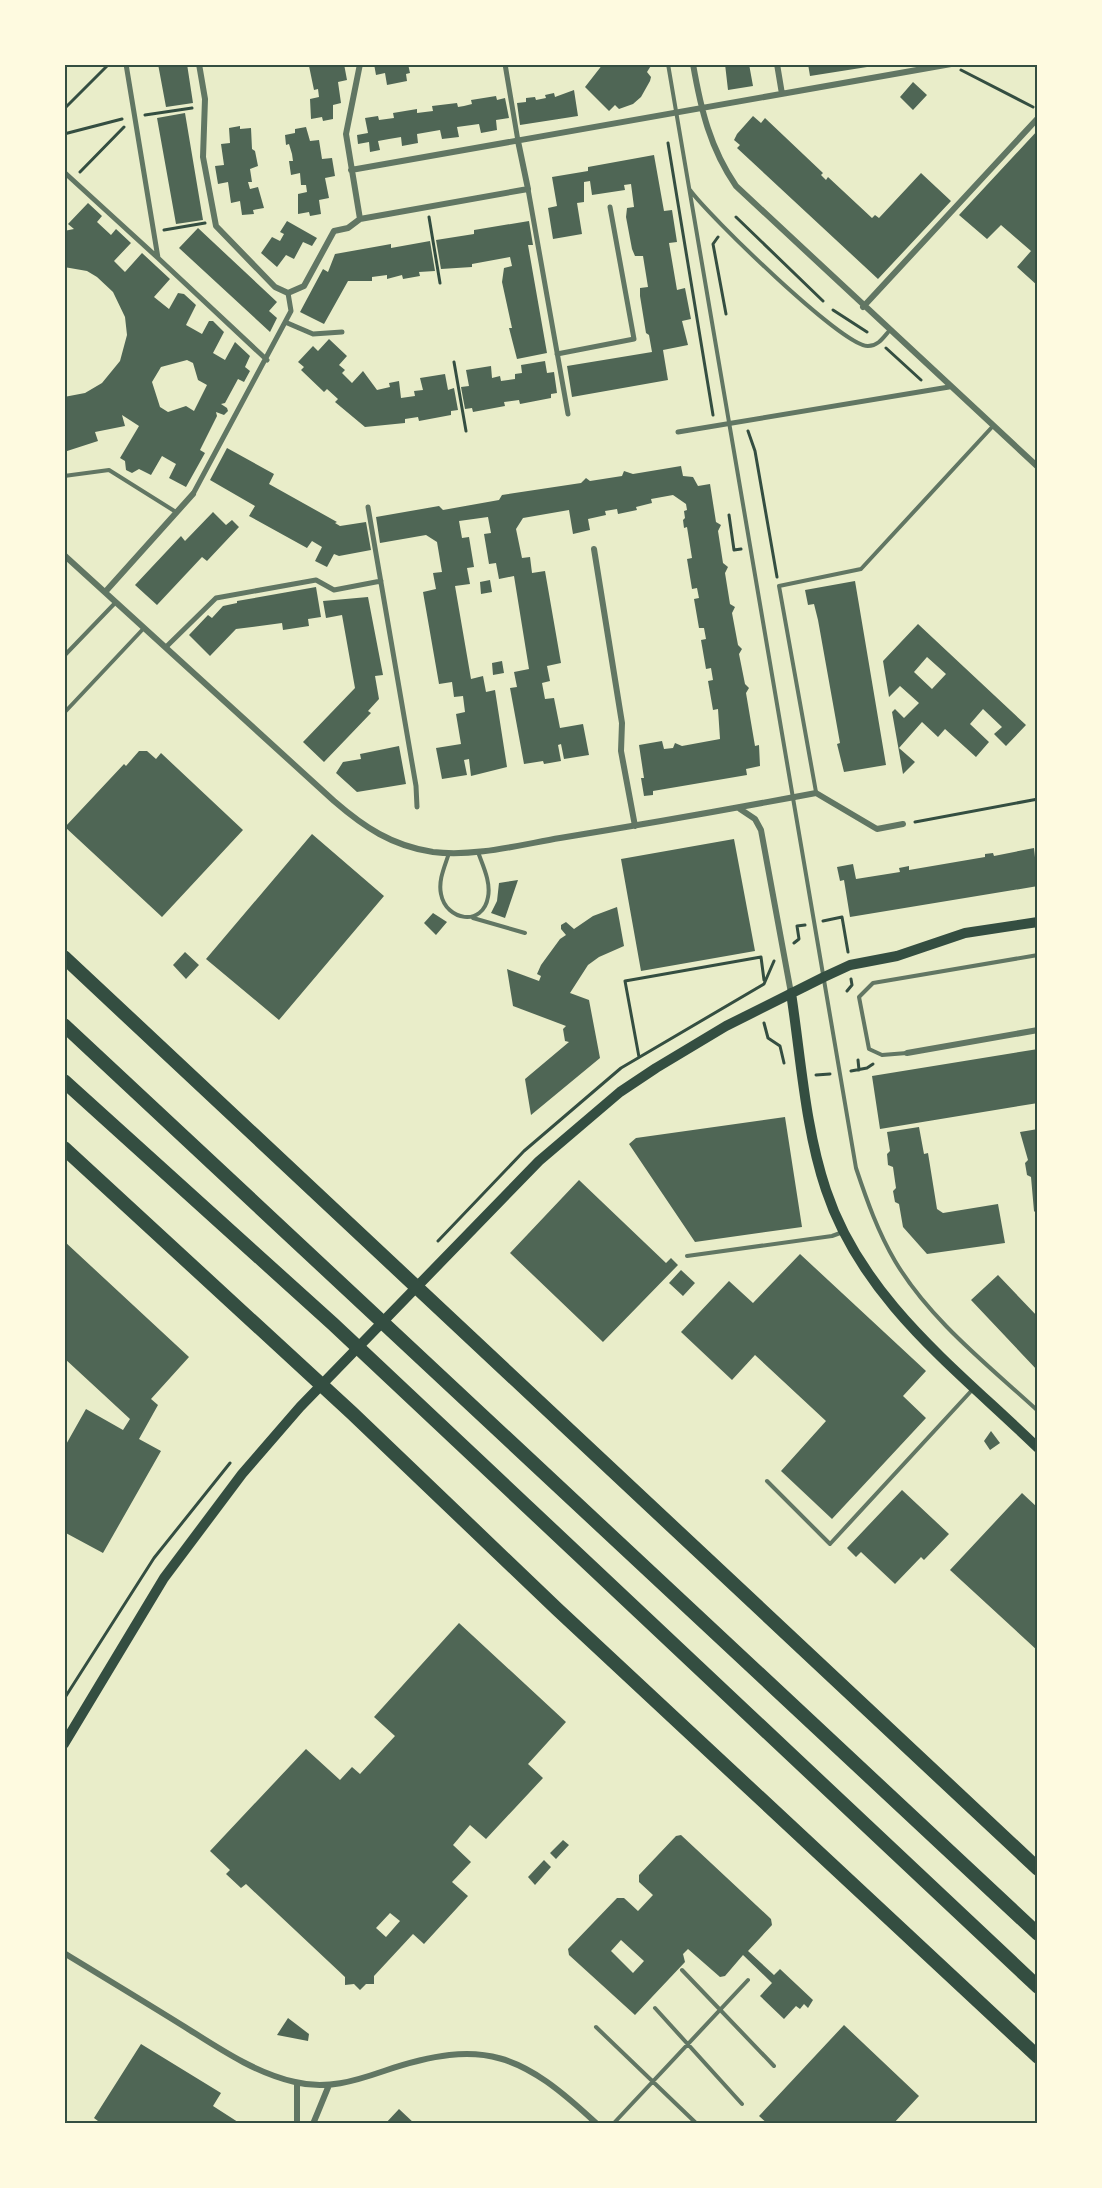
<svg xmlns="http://www.w3.org/2000/svg" width="1102" height="2188" font-family="'Alegreya Sans',sans-serif">
	<rect width="100%" height="100%" fill="#e9edc9"/>
	<path fill="#4f6655" fill-rule="evenodd" d="M158 64H187L193 103 166 107Z
		M314 64H344L347 80 338 82 341 103 333 105V119L323 121 322 117 311 119 310 99 319 97 318 89 314 90 309 66Z
		M374 64H408L410 73 406 74 407 81 387 85 385 73 376 75Z
		M603 64H652L647 72 651 77 650 81 641 97 633 104 619 109 615 105 609 111 585 87Z
		M725 64H749L753 86 728 90Z
		M808 64H867V67L810 76Z
		M913 82 927 95 913 110 900 97Z
		M574 90 578 116 520 125 517 103 526 102V98L535 97 536 100 546 98 545 95 554 93 555 97Z
		M496 96 497 100 505 98 509 118 496 120 497 130 481 133 479 124 457 127 459 137 442 139 440 130 417 134 418 143 402 146 401 137 389 139 378 141 380 150 370 152 369 142 358 144 357 135 368 133 365 118 378 116 379 120 394 118 393 113 417 109V113L433 111 432 106 457 103 458 107 464 106 472 104 471 100Z
		M185 113 203 220 176 224 157 118Z
		M753 116 761 123 765 118 823 173 821 175 826 180 828 177 872 218 875 215 879 218 921 173 951 201 878 279 737 148 740 145 734 140 737 134Z
		M240 126V129L251 128 252 149 255 151 258 166 250 169 252 182H248L250 189 258 187 264 208 253 210 254 214 242 215 240 201 231 203 228 182 218 184 215 166 224 165 221 144 230 143 229 128Z
		M306 127 310 141 319 140 322 159 332 158 335 176 325 178 329 198 319 200 321 214 310 216 309 212 298 214V194L307 192 306 185H301L300 173 291 175 289 161H293L292 154 289 144 286 145 285 135 295 133V129Z
		M1038 130V286L1017 267 1031 251 1001 225 987 239 959 215Z
		M654 155 664 211 672 210 677 242 669 243 677 290 685 288 691 319 682 321 688 345 663 350 668 380 572 397 567 366 652 352 649 335 646 333 640 296V288L648 287 643 256H635L632 249 626 217 627 208 634 207 631 184 624 185 625 190 592 195 590 181 584 182V202L577 203 582 234 553 239 548 208 557 206 552 177 588 171V167Z
		M88 203 102 216 97 222 111 235 116 229 131 243 114 261 125 272 142 253 170 279 154 297 169 309 178 293 184 294 196 305 186 325 202 334 209 321H213L224 332 213 353 225 360 235 342 250 356 245 367 250 371 244 382 238 379 225 403 221 404 227 408 228 411 224 415 216 412 217 416 200 450 205 453 186 487 169 478 176 464 162 456 151 475 139 469 132 473 126 470 125 461 120 458 139 426 122 415 125 426 95 432 98 441 64 452V397L85 393 102 383 120 361 127 335 125 317 113 292 97 277 87 271 64 267V231L74 229 68 224ZM187 360 193 363 198 380 207 385 194 411 186 406 168 412 160 407 152 382 161 367Z
		M287 221 317 238 312 246 303 242 294 259 286 255 277 267 261 253 272 237 280 241 284 234 280 232Z
		M529 221 533 245H528L547 353 517 359 509 328H512L502 282 504 268 512 266 510 257 472 264V267L441 269 436 240 474 234V230Z
		M198 228 277 302 269 311 277 318 270 332 179 248Z
		M430 241 435 271 419 272 420 276 403 279 402 275 387 279V275L372 277V281H348L324 324 300 312 323 269 328 272 335 254 391 244V248Z
		M329 339 347 356 339 365 345 370 342 373 352 383 363 371 377 390 390 387 389 383 399 381 401 398 415 396 414 391 423 390 420 378 445 374 448 390 454 388 458 410 451 411V415L419 421 418 417 405 419V423L365 427 335 402 338 399 327 389 324 392 301 370 304 367 298 362 313 346 318 351Z
		M545 361 547 373 554 372 557 393 551 394V398L520 404 519 400 504 402 505 406 473 412 472 408 465 409 461 387 469 386 466 370 491 366 492 378 500 376 501 381 515 379V374L522 373 521 365Z
		M227 448 274 474 269 484 337 522 335 523 340 526 366 522 371 550 339 556 334 554 327 567 315 561 322 547 312 541 307 548 249 516 255 506 210 480Z
		M681 466 683 476 693 477 698 486 710 484 716 522 721 525 718 531 723 563 728 567 725 573 730 604 735 607 732 613 738 645 742 649 739 654 745 684 749 688 746 693 755 746 759 745 760 766 746 769 747 775 653 791V795L644 796 641 778H644L639 745 662 741 664 749 673 748 675 743 682 746 720 739 718 709 713 710 708 681 713 680 711 668 706 669 701 640 706 639 704 628H699L694 599 699 598 697 588 692 589 687 559 692 558 687 527 684 528 683 520 685 518 684 511 687 510 686 504 673 495 651 499 652 503 636 507 637 510 618 514 617 509 605 511 606 515 588 519 590 530 573 534 569 510 523 518 516 529 522 558 530 557 532 573 545 571 561 663 547 666 550 681 542 683 545 699 554 698 560 728 583 724 589 755 564 759 561 744 558 745 561 761 544 764 543 761 524 764 510 688 517 687 514 672 529 669 514 576 499 579 496 563 489 564 484 534 491 533 488 517 459 521 462 538 469 537 474 567 467 568 470 584 455 586 471 679 483 676 486 692 495 690 507 767 471 776 469 759 464 760 467 775 442 779 436 748 461 744 456 714 465 712 463 696 454 697 452 682 439 684 423 592 436 589 433 573 442 572 437 542 426 535 380 543 376 517 439 506 443 510 499 500 502 495 581 483 586 478 590 481 622 476 624 471 633 474Z
		M213 512 226 525 232 520 239 527 207 561 202 557 157 605 135 585 181 536 185 541Z
		M490 580 492 592 481 594 480 582Z
		M855 581 886 765 844 772 837 744 840 743 818 620 814 604 808 605 805 590Z
		M316 587 321 617 308 619 309 626 283 630 282 623 236 629 210 656 189 635 208 615 212 618 223 606 237 603V601Z
		M368 597 383 675 375 676 379 699 368 711 371 713 324 762 303 742 355 688 342 615 326 618 323 601Z
		M918 624 1026 725 1006 746 994 734 1002 727 983 709 970 724 989 742 976 757 945 729 938 737 922 722 899 748 915 762 903 774 892 712 895 709 904 718 919 703 900 686 889 697 883 661ZM927 657 946 674 932 689 914 672Z
		M502 661 504 673 493 675 492 663Z
		M399 746 406 784 357 792 336 773 343 762 361 759 360 754Z
		M139 751H147L156 759 161 753 243 830 162 917 65 827 124 764 126 766Z
		M312 834 384 896 279 1020 206 959Z
		M734 839 755 951 641 971 621 859Z
		M1034 848 1038 886 850 917 844 880 840 881 837 867 853 864 856 879 900 872 899 868 909 866V870L985 857V854L993 853 994 856Z
		M518 880 505 918 491 913 497 901 499 883Z
		M617 907 624 946 599 957 588 965 570 993 589 1000 600 1058 531 1115 525 1079 569 1042 565 1041 563 1029 566 1026 513 1006 507 969 539 981 541 976 537 974 541 965 560 939 566 935 561 929V925L566 922 574 929 593 916Z
		M433 913 447 922 436 935 424 923Z
		M185 952 199 965 186 979 173 965Z
		M1038 1049V1103L880 1129 872 1076Z
		M785 1117 802 1227 695 1242 629 1144 636 1138Z
		M919 1127 924 1154 928 1153 937 1209 943 1213 998 1204 1005 1243 927 1254 903 1227 899 1204 895 1202 893 1191 896 1188 893 1167 888 1165 887 1154 890 1151 887 1132Z
		M1038 1129V1215L1034 1211 1031 1177 1027 1175 1025 1163 1028 1160 1020 1132Z
		M579 1180 666 1263 671 1258 678 1265 603 1342 510 1253Z
		M64 1241 189 1357 151 1399 158 1405 139 1439 161 1451 103 1553 64 1532V1448L86 1409 123 1430 130 1419 64 1358Z
		M800 1254 926 1371 903 1396 926 1418 832 1519 781 1471 826 1421 755 1355 732 1380 681 1332 729 1281 753 1303Z
		M681 1270 695 1283 683 1296 669 1283Z
		M998 1275 1038 1317V1371L971 1300Z
		M991 1431 1000 1443 990 1450 984 1441Z
		M902 1490 949 1534 924 1560 921 1557 895 1584 861 1552 856 1557 847 1548Z
		M1022 1493 1038 1508V1651L950 1570Z
		M459 1623 566 1722 528 1764 543 1778 486 1839 470 1825 453 1845 471 1862 452 1882 468 1896 424 1944 413 1934 374 1976V1984H366L360 1990 354 1984 345 1985V1977L246 1884 241 1888 226 1874 230 1870 210 1851 306 1749 340 1780 352 1767 360 1774 395 1736 374 1717ZM390 1913 400 1921 386 1937 376 1928Z
		M681 1835 771 1919 772 1925 748 1951 774 1975 780 1969 813 2000 808 2008 804 2004 800 2009 796 2006 784 2019 760 1996 772 1983 743 1955 725 1976 720 1977 688 1949 683 1954 685 1962 635 2015 569 1955 568 1949 617 1898H624L638 1911 653 1895 639 1882V1875L676 1836ZM621 1940 644 1961 633 1973 611 1951Z
		M563 1840 569 1845 556 1859 550 1853Z
		M544 1860 551 1867 535 1885 528 1877Z
		M288 2018 309 2034 308 2041 277 2035Z
		M844 2025 919 2096 893 2124H768L759 2116Z
		M141 2044 221 2093 213 2106 241 2124H102L94 2118Z
		M399 2109 415 2124H385Z"/>
	<g fill="none" stroke-linecap="round" stroke-linejoin="round">
		<path stroke="#344e41" stroke-width="3" d="M961 70 1033 107
			M64 109 109 64
			M145 115 192 108
			M64 134 122 119
			M668 143 713 415
			M80 172 124 127
			M429 217 440 283
			M736 217 823 301
			M164 230 205 223
			M718 237 713 244 726 314
			M833 310 867 332
			M886 348 921 380
			M454 362 466 431
			M748 431 755 451 777 577
			M729 515 734 550 741 549
			M915 822 1038 799
			M823 921 842 917 848 952
			M794 943 799 939 797 926 805 925
			M847 991 852 985 851 979
			M764 1023 768 1038 780 1046 784 1063
			M639 1057 625 981 761 957 764 980
			M858 1060 859 1070
			M851 1071 867 1068 873 1064
			M816 1075 830 1074
			M438 1241 524 1151 621 1068 764 984 774 961
			M64 1699 154 1558 230 1463"/>
		<path stroke="#617663" stroke-width="4" d="M668 64 856 1168C867 1201 878 1232 895 1261 930 1320 988 1365 1038 1411
			M690 190C708 215 843 347 868 346 878 346 883 338 889 331
			M64 476 109 470 176 512
			M64 656 116 602
			M64 713 144 628
			M816 792 779 586 861 569 993 426
			M449 853C445 866 438 880 441 894 446 921 483 927 488 897 491 882 483 866 478 852
			M473 918 525 933
			M907 1053 882 1055 869 1049 859 997 873 983 1038 955
			M687 1256 832 1236 843 1232
			M767 1481 830 1544 973 1389
			M682 1970 774 2066
			M655 2008 742 2104
			M596 2027 697 2124
			M613 2124 748 1980"/>
		<path stroke="#617663" stroke-width="5" d="M126 64 158 258 267 360
			M505 64 518 141
			M64 172 158 258
			M528 189 568 414
			M285 322 313 334 342 332
			M557 354 634 339 610 207
			M678 432 949 387
			M193 494 291 311 288 293
			M368 507 416 786 417 807
			M166 647 216 598 316 580 334 590 381 581"/>
		<path stroke="#617663" stroke-width="6" d="M199 64 205 99 203 157 216 226 275 287 288 293 304 286 334 231 348 228 360 219 528 189 518 141
			M360 64 346 134 360 219
			M693 64C701 110 710 148 736 186L1038 467
			M777 64 782 94
			M351 170 951 64
			M863 307 1038 118
			M594 549 622 723 621 751 635 826
			M64 555 334 801C364 827 392 846 433 852 475 857 519 845 560 838 646 824 731 809 816 793L877 829 903 824
			M106 591 193 494
			M740 809 755 819 761 830 791 993
			M907 1053 1038 1030
			M64 1953C105 1978 145 2002 185 2027 220 2049 255 2073 295 2082 326 2090 355 2081 384 2071 485 2037 522 2054 597 2124
			M297 2124V2083
			M313 2124 329 2085"/>
		<path stroke="#344e41" stroke-width="10" d="M791 993C801 1058 805 1128 826 1190 863 1301 958 1370 1038 1448
			M64 1744 164 1578 242 1474 300 1407 539 1161 620 1092 656 1068 726 1026 824 977 850 965 897 956 965 933 1038 922"/>
		<path stroke="#344e41" stroke-width="14" d="M64 957 1038 1869
			M64 1148 352 1413 557 1609 1038 2057"/>
		<path stroke="#344e41" stroke-width="14" d="M64 1025 1038 1934
			M64 1081 333 1324 1038 1987"/>
	</g>
	<rect width="1102" height="2188" fill="none" stroke="#fefae0" stroke-width="132"/>
	<rect x="66" y="66" width="970" height="2056" fill="none" stroke="#344e41" stroke-width="2"/>
</svg>
